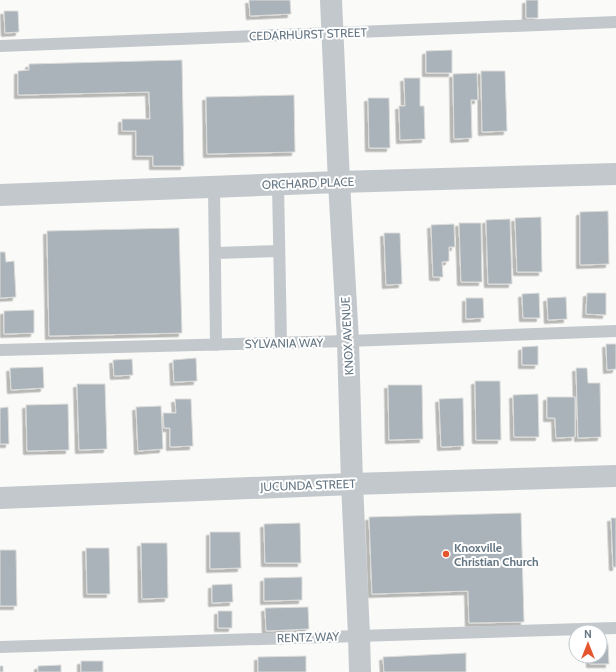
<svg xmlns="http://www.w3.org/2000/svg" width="616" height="672" font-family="Cabin,sans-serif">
	<defs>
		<filter id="shadow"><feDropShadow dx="-3.5" dy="3.5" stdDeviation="0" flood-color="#0004"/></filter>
	</defs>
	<rect width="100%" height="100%" fill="#fafaf8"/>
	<path fill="#aab3b9" stroke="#dcdcda" filter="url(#shadow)" d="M249 0H290L291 14 250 16Z
		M526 0H538V18H526Z
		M4 11H18L19 32 5 33Z
		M452 50V73H426V51Z
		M182 60 184 166H153V156H136V131H122V119H150L149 92 18 95V71L29 70V64Z
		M481 71H505L507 131 482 132Z
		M477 73 478 100H471L472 138 454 139 453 74Z
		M404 78H420V106H424L425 139 400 140 399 106H405Z
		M294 95 295 152 207 154 206 97Z
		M368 98H389L390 148H369Z
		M608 211 609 264 580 265V212Z
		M541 217 542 272H517L515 218Z
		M510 219 512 284H488L486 220Z
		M459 223H481L482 282H461Z
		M454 224 455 247H449V261L442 262 443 277H433L431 225Z
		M179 228 182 333 49 336 47 231Z
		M384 233H400L402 284 386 285Z
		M0 252H5L6 262 14 261 16 297 0 298Z
		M539 293 540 318H523L522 294Z
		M587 293H606V315L586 314Z
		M566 297 567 319 548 320 547 298Z
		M466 298H483L484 318 466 319Z
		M34 310V333L4 334V311Z
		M606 344H616V369L607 370Z
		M538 346V365H522V347Z
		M196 358 197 381 174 382 173 360Z
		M132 359 133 375 114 376 113 360Z
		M43 367 44 388 11 390 10 368Z
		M576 368H587L588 383H600L601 437 578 438Z
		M475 381H500L501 440H476Z
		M77 384H105L107 449 79 450Z
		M388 385H422L423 439 389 440Z
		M538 394 539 437H514L513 395Z
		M547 397H575V437L556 438 555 418H547Z
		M463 398 464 446 441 447 439 399Z
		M175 399H191L193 446 170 447V428H164L163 413H176Z
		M68 404 69 450 27 451 26 405Z
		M161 406 163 449 138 451 136 407Z
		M8 407 9 444H0V408Z
		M521 513 524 622 469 623 468 591 372 594 369 517Z
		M611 518H616V567H613Z
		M300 523 301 563H265L264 524Z
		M210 532H240L241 568 210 569Z
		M141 543H167L168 598 142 599Z
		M86 548H109L110 594H87Z
		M0 550H16L17 606H0Z
		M302 577V600L264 601V578Z
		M232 584 233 602 212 603V585Z
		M308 607 309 629 266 631 265 608Z
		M218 611H232V628H218Z
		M608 644 609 664H590V656H600V645Z
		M466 653V672H384L383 657Z
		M306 656V672H258V657Z
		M81 661H103V672H81Z
		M61 665V672H38V666Z
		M0 666H3V672H0Z"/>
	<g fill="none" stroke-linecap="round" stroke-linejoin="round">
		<path stroke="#c3c8cc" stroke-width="12" d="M0 46 332 33 616 22
			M278 184 281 343
			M214 187 216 345
			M215 253 279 251
			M0 350 348 341 616 331
			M0 647 616 628"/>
		<path stroke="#c3c8cc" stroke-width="22" d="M331 0 339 182 348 341 352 484 359 635 360 672
			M0 195 339 182 616 174
			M0 498 352 484 616 476"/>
	</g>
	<circle fill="#e4572e" stroke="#fff" stroke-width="1.5" cx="446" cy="554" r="4"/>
	<g text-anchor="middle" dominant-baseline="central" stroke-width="4" stroke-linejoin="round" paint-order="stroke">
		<g font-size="12" fill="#657683" stroke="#fff">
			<text transform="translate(308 34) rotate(-2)">CEDARHURST STREET</text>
			<text transform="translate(308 183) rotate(-2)">ORCHARD PLACE</text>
			<text transform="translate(347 336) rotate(-93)">KNOX AVENUE</text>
			<text transform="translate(284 343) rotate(-1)">SYLVANIA WAY</text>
			<text transform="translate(308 485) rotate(-2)">JUCUNDA STREET</text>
			<text transform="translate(308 637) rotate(-2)">RENTZ WAY</text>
		</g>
		<g font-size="12" font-weight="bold" fill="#657683" stroke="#fff" text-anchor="start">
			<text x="454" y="547">Knoxville<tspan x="454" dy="14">Christian Church</tspan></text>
		</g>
	</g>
	<g transform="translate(588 644)"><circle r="19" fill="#ffffff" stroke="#c1c8cd"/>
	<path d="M0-3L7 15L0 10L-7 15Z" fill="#e4572e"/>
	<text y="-6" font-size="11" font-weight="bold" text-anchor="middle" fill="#657683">N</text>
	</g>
</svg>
